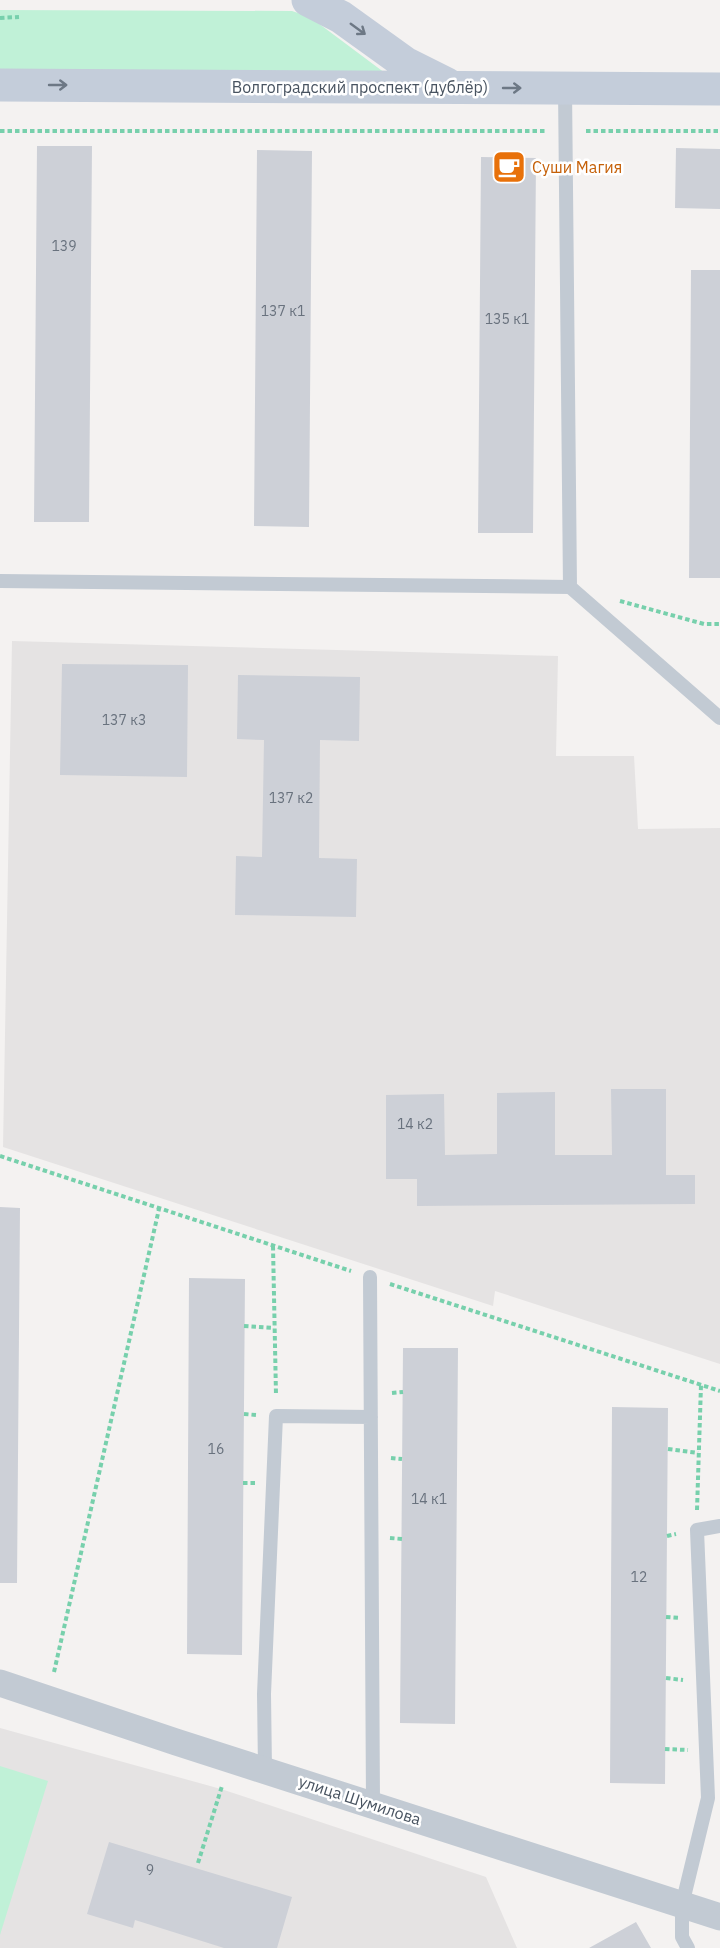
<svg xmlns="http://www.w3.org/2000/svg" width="720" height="1948" font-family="'IBM Plex Sans',sans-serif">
	<rect width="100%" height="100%" fill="#f4f2f1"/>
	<path fill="#e5e3e3" d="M12 641 558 656 556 756H634L638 829 720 828V1364L495 1291 493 1306 3 1147Z
		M0 1728 221 1789 486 1877 517 1948H0Z"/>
	<path fill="#c0f1d7" d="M0 10 292 11 310 17 393 79 0 80Z
		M0 1766 48 1781 0 1935Z"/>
	<path fill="#cdd0d7" d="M37 146H92L89 522H34Z
		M676 148 720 149V209L675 208Z
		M257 150 312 151 309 527 254 526Z
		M481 157 536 158 533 533H478Z
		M691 270H720V578H689Z
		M62 664 188 665 187 777 60 775Z
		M238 675 360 677 359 741 320 740 319 858 357 859 356 917 235 915 236 856 262 857 264 740 237 739Z
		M611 1089H666V1175H695V1204L417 1206V1179H386V1095L444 1094 445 1155 497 1154V1093L555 1092V1155H612Z
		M0 1207 20 1208 17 1583H0Z
		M189 1278 245 1279 242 1655 187 1654Z
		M403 1348H458L455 1724 400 1723Z
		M612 1407 668 1408 665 1784 610 1783Z
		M109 1842 292 1897 277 1948H224L135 1920 133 1928 87 1914Z
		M636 1922 651 1948H589Z"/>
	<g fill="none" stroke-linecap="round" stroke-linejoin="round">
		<path stroke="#77d0ac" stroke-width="4" stroke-dasharray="4.5 3" stroke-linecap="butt" d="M0 18 19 17
			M0 131H545
			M586 131H720
			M620 601 704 624H720
			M0 1156 351 1271
			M273 1246 276 1395
			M390 1284 720 1391
			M244 1326 274 1328
			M392 1393 403 1392
			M244 1414 256 1415
			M668 1449 698 1453
			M391 1458 402 1459
			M243 1483H255
			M697 1510 701 1385
			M667 1536 676 1534
			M390 1538 402 1539
			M666 1617 680 1618
			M54 1672 159 1209
			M666 1678 683 1680
			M665 1749 688 1750
			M198 1863 222 1786"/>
		<path stroke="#c2cad3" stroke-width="14" d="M565 88 570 587
			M0 581 570 587 720 718
			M370 1277 373 1804
			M265 1770 264 1694 276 1416 371 1417
			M688 1948 682 1937V1905L708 1798 697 1530 720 1526"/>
		<path stroke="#c2cad3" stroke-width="27" d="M0 1683 176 1742 720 1917"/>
		<path stroke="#c4cdda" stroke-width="33" d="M308 0 341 17 405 63 447 84
			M0 85 720 89"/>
	</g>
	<defs><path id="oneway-shaft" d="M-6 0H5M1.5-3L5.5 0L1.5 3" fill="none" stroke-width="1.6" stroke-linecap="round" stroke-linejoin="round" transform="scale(1.5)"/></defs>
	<g stroke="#6d7885">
		<use href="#oneway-shaft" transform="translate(358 29) rotate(36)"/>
		<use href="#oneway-shaft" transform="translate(58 85)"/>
		<use href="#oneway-shaft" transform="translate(512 88)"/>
	</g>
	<defs>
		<symbol id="cafe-square" viewBox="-11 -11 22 22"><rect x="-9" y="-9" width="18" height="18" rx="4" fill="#e8710a" stroke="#fff"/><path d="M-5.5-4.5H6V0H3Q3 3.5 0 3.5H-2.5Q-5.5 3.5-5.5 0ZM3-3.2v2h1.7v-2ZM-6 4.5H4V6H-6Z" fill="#fff"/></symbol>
	</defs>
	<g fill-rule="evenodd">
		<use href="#cafe-square" x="490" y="148" width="38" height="38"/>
	</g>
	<g text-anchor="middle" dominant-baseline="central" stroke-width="5" stroke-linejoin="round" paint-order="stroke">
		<g font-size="14" fill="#69727e">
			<text x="64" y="246">139</text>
			<text x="283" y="311">137 к1</text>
			<text x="507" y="319">135 к1</text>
			<text x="124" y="720">137 к3</text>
			<text x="291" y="798">137 к2</text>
			<text x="415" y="1124">14 к2</text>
			<text x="216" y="1449">16</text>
			<text x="429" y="1499">14 к1</text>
			<text x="639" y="1577">12</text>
			<text x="150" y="1870">9</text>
		</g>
		<g font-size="16" fill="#485360" stroke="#fff">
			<text x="360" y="87">Волгоградский проспект (дублёр)</text>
			<text transform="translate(360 1800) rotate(18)">улица Шумилова</text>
		</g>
		<g font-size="16" fill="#c56008" stroke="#fff" text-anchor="start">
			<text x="532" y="167">Суши Магия</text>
		</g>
	</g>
</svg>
